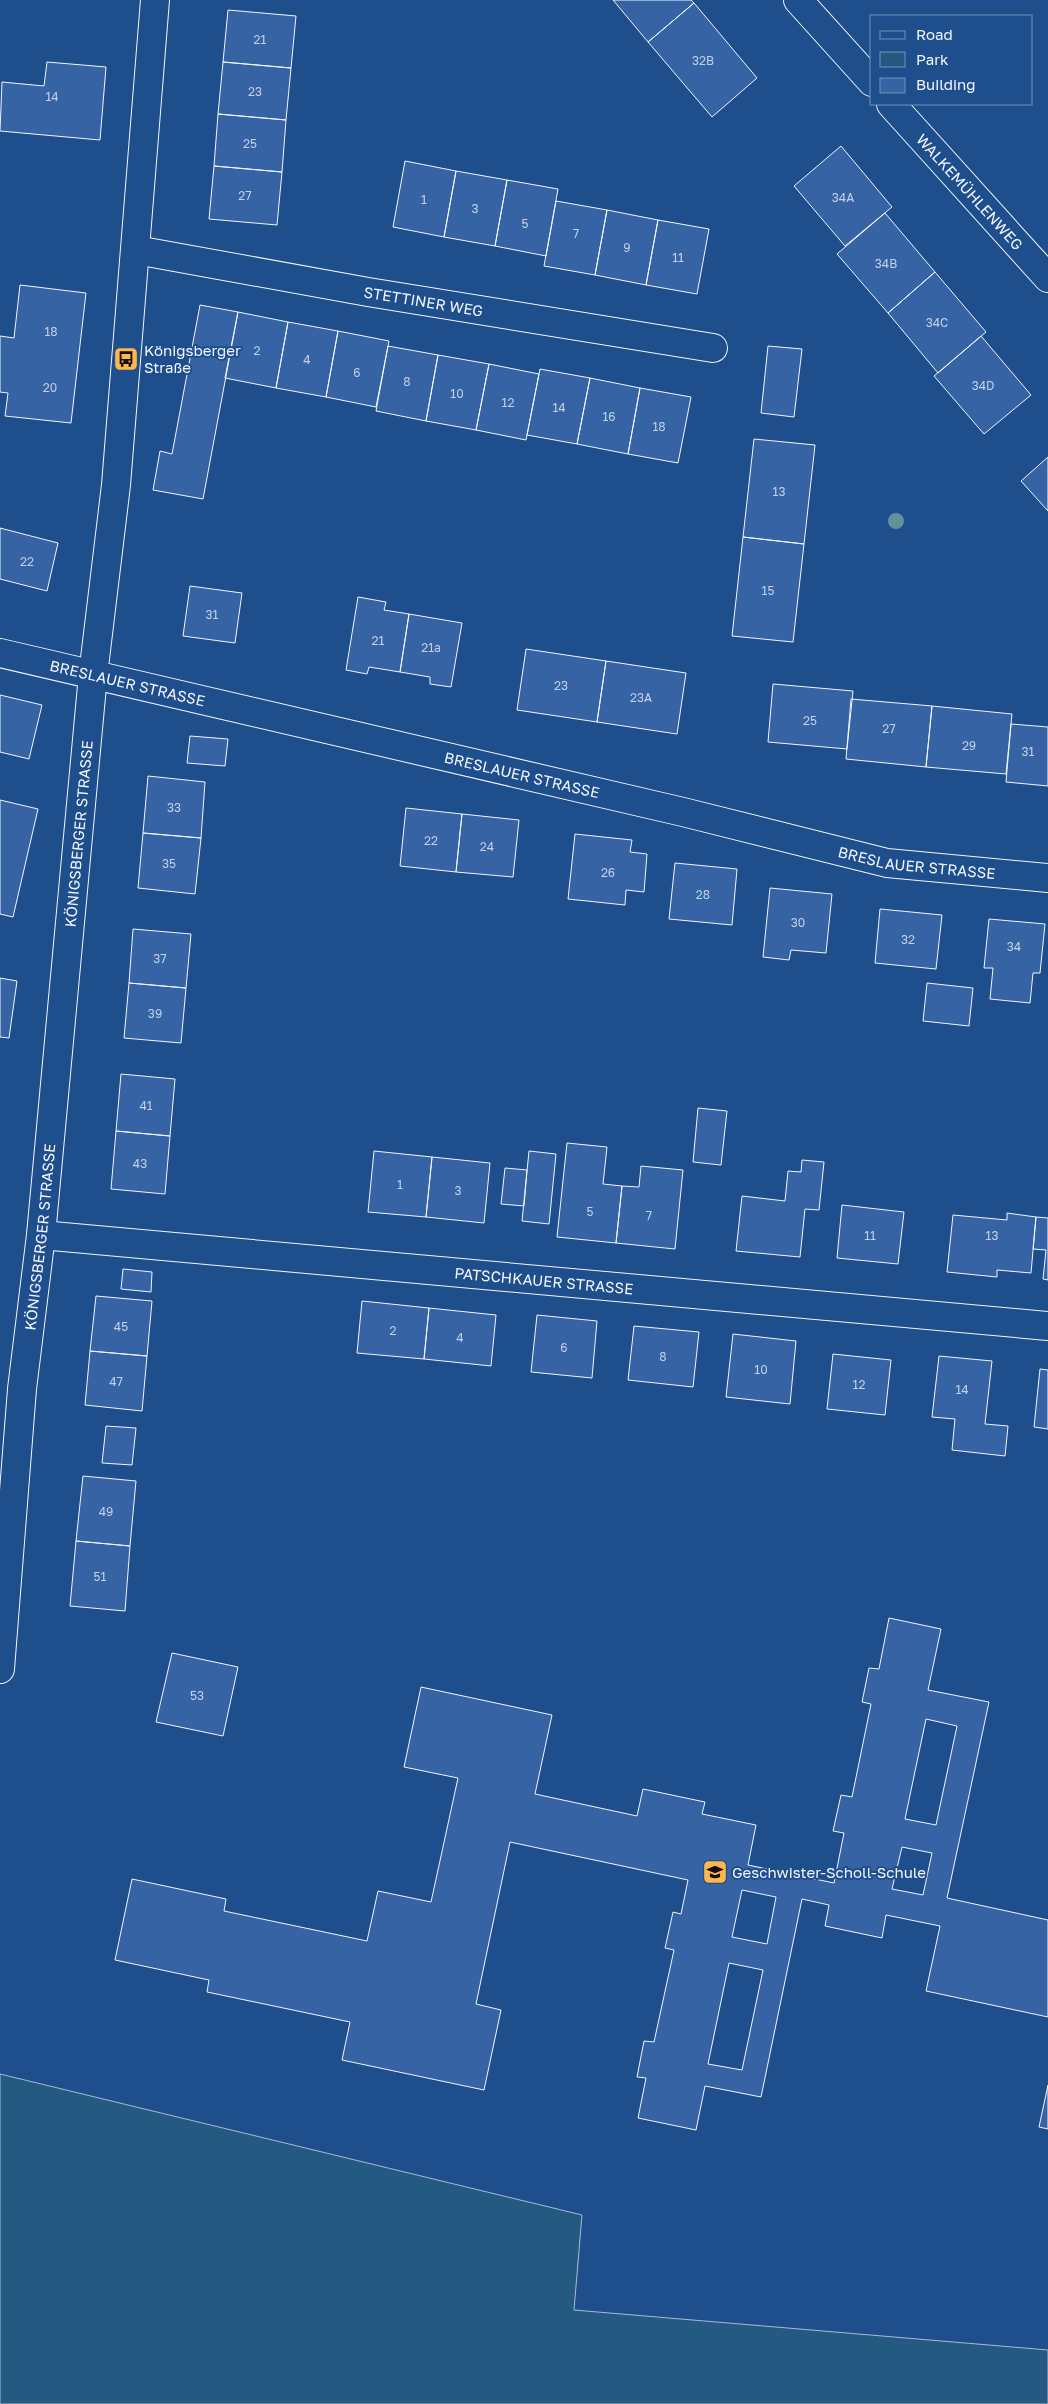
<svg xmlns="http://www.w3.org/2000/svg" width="1048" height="2404" font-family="'Golos Text',sans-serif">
	<rect width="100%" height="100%" fill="#1f4e8c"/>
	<path fill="#245a82" stroke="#a8bbd7" d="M0 2074 582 2215 574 2310 1048 2350V2404H0Z"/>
	<path fill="#3563a3" stroke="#f2f6ff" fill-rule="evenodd" d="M613 0H691L694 3 648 42Z
		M694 3 757 78 712 117 648 42Z
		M228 10 296 16 291 68 223 62Z
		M47 62 106 67 100 140 0 131 2 82 44 86Z
		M223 62 291 68 286 120 218 114Z
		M218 114 286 120 282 172 214 166Z
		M841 146 892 207 845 246 794 186Z
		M405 161 456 171 444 237 393 227Z
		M214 166 282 172 277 225 209 219Z
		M456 171 507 180 495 246 444 237Z
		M507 180 558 189 546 256 495 246Z
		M556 201 607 210 595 275 544 266Z
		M607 210 658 220 646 285 595 275Z
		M885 213 935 272 888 313 837 254Z
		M658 220 709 229 697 294 646 285Z
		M935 272 986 332 938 373 888 313Z
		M20 285 86 293 71 423 5 416 8 393 0 392V336L14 338Z
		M200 305 238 312 203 499 153 490 160 451 172 454Z
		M238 312 288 322 276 388 225 378Z
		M288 322 338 331 326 397 276 388Z
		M338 331 389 341 376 407 326 397Z
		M981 336 1031 395 984 434 934 376Z
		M388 346 438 355 426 421 376 411Z
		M768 346 802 349 794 417 761 413Z
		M438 355 489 364 476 430 426 421Z
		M489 364 539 374 526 440 476 430Z
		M540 369 590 378 577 444 527 435Z
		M590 378 640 388 628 454 577 444Z
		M640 388 691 397 678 463 628 454Z
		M754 439 815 445 804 544 743 537Z
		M1048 457V511L1021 481Z
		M0 528 58 543 47 591 0 579Z
		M743 537 804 544 793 642 732 636Z
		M190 586 242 593 235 643 183 636Z
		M358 597 386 602 384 610 409 614 400 672 369 667 367 674 346 670Z
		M409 614 462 623 451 687 430 684V677L400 672Z
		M526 649 606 661 597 722 517 710Z
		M606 661 686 673 677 734 597 722Z
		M773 684 853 691 847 749 768 742Z
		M0 695 42 705 29 759 0 752Z
		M851 699 932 706 926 767 846 759Z
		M932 706 1012 714 1006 774 926 767Z
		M1011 724 1048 727V786L1006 782Z
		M190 736 228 739 225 766 187 763Z
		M148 776 205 782 201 838 143 833Z
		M0 800 38 809 13 917 0 914Z
		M406 808 462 814 456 872 400 866Z
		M462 814 519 820 513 877 456 872Z
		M143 833 201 838 195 894 138 888Z
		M575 834 632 840 630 852 647 854 644 892 626 890 625 905 568 899Z
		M675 863 737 869 732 925 669 919Z
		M770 888 832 894 826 953 791 950 789 960 763 957Z
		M880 909 942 915 936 969 875 963Z
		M989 919 1045 924 1040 973H1033L1030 1003 990 999 993 968H984Z
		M133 929 191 934 186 988 129 983Z
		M0 978 17 981 9 1038 0 1037Z
		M129 983 186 988 181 1043 124 1038Z
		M927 983 973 988 969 1026 923 1021Z
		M121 1074 175 1079 170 1136 116 1131Z
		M698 1108 727 1111 721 1165 693 1162Z
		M116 1131 170 1136 165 1194 111 1189Z
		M567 1143 607 1147 603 1184 622 1186 616 1243 557 1237Z
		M374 1151 432 1157 426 1217 368 1212Z
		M529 1151 556 1154 549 1224 522 1221Z
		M432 1157 490 1163 484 1223 426 1217Z
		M802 1160 824 1162 819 1210 805 1209 800 1257 736 1251 742 1196 785 1201 788 1171 801 1172Z
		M641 1166 683 1170 675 1249 616 1243 622 1186 639 1187Z
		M505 1168 527 1170 524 1206 501 1204Z
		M842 1205 904 1212 898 1264 837 1258Z
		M1007 1213 1036 1217 1031 1273 997 1270V1277L947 1272 953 1215 1007 1220Z
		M1036 1217 1048 1218V1280L1043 1279 1046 1250 1033 1249Z
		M123 1269 152 1272 151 1292 121 1289Z
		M96 1296 152 1301 147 1356 90 1351Z
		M362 1301 429 1308 424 1359 357 1353Z
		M429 1308 496 1315 491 1366 424 1359Z
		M537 1315 597 1321 592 1378 531 1372Z
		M634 1326 699 1332 693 1387 628 1380Z
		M733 1334 796 1341 790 1404 726 1397Z
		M90 1351 147 1356 142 1411 85 1405Z
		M833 1354 891 1360 885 1415 827 1409Z
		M939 1356 992 1361 985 1424 1008 1426 1005 1456 952 1450 955 1419 932 1417Z
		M1040 1369 1048 1370V1429L1034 1427Z
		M106 1426 136 1428 132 1465 102 1463Z
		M83 1476 136 1481 130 1546 76 1541Z
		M76 1541 130 1546 125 1611 70 1606Z
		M889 1618 941 1629 928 1690 989 1702 947 1898 1048 1920V2017L926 1991 940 1926 886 1915 882 1938 825 1926 829 1905 802 1899 761 2097 705 2086 696 2130 638 2118 646 2078 637 2077 644 2041 654 2042 674 1950 665 1948 673 1912 681 1914 688 1880 510 1842 476 2004 501 2010 484 2090 342 2060 350 2022 207 1992 209 1980 115 1960 132 1879 226 1899 224 1911 367 1941 378 1891 431 1902 458 1778 404 1767 421 1687 552 1715 535 1794 637 1816 643 1789 705 1802 702 1814 756 1825 748 1865 834 1883 844 1833 833 1831 841 1795 852 1797 871 1704 862 1702 869 1668 879 1669ZM926 1719 957 1726 936 1825 905 1819ZM902 1847 932 1853 923 1895 892 1889ZM742 1890 776 1897 767 1944 732 1937ZM729 1963 763 1970 742 2070 708 2064Z
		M172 1653 238 1667 223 1736 156 1722Z
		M1048 2085V2129L1039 2127Z"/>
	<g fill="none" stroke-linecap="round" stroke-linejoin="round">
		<defs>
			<g id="minor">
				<path d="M798 0 872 82"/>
				<path id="s1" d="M891 104 1048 278"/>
				<path id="s2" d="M136 250 368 292 713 348"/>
				<path id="s3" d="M0 653 683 812 887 863 1048 878"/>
				<path id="s4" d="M41 1235 1048 1326"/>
				<path id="s5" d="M0 1669 22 1389 41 1235 93 675 116 485 155 0"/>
			</g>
		</defs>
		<use href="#minor" stroke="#f2f6ff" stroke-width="30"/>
		<use href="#minor" stroke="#1f4e8c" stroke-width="28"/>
	</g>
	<circle fill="#61919a" cx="896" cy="521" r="8"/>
	<defs>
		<symbol id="bus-square" viewBox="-11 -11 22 22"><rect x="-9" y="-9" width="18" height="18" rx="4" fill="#ffb74d" stroke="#1f4e8c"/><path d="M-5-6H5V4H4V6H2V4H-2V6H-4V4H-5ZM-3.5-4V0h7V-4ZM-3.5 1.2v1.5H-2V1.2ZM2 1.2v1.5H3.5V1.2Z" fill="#111"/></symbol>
		<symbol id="school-square" viewBox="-11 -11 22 22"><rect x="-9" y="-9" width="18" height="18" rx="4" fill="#ffb74d" stroke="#1f4e8c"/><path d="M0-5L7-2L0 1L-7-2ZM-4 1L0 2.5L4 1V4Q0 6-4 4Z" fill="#111"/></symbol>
	</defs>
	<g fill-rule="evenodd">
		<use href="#bus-square" x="112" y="345" width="28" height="28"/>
		<use href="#school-square" x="701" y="1858" width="28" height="28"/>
	</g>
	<g text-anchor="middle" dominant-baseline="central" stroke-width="4" stroke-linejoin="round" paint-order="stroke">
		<g font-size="12" fill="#c3d1e8">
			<text x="260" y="39">21</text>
			<text x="703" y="60">32B</text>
			<text x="255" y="91">23</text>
			<text x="52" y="96">14</text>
			<text x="250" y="143">25</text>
			<text x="245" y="195">27</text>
			<text x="843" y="197">34A</text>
			<text x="424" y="199">1</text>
			<text x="475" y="208">3</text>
			<text x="525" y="223">5</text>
			<text x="576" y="233">7</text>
			<text x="627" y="247">9</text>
			<text x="678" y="257">11</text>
			<text x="886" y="263">34B</text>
			<text x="937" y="322">34C</text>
			<text x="51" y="331">18</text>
			<text x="257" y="350">2</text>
			<text x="307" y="359">4</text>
			<text x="357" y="372">6</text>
			<text x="407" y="381">8</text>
			<text x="983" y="385">34D</text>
			<text x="50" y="387">20</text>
			<text x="457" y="393">10</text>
			<text x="508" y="402">12</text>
			<text x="559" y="407">14</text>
			<text x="609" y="416">16</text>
			<text x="659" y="426">18</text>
			<text x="779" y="491">13</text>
			<text x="27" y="561">22</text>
			<text x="768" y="590">15</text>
			<text x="212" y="614">31</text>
			<text x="378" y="640">21</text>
			<text x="431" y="647">21a</text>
			<text x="561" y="685">23</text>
			<text x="641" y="697">23A</text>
			<text x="810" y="720">25</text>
			<text x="889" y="728">27</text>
			<text x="969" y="745">29</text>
			<text x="1028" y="751">31</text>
			<text x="174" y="807">33</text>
			<text x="431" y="840">22</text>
			<text x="487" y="846">24</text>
			<text x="169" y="863">35</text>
			<text x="608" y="872">26</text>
			<text x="703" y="894">28</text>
			<text x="798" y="922">30</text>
			<text x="908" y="939">32</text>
			<text x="1014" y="946">34</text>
			<text x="160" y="958">37</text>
			<text x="155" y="1013">39</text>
			<text x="146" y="1105">41</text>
			<text x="140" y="1163">43</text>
			<text x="400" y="1184">1</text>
			<text x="458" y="1190">3</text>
			<text x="590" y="1211">5</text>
			<text x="649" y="1215">7</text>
			<text x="870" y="1235">11</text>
			<text x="992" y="1235">13</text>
			<text x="121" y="1326">45</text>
			<text x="393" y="1330">2</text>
			<text x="460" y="1337">4</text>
			<text x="564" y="1347">6</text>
			<text x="663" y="1356">8</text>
			<text x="761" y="1369">10</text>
			<text x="116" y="1381">47</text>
			<text x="859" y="1384">12</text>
			<text x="962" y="1389">14</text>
			<text x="106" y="1511">49</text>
			<text x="100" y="1576">51</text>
			<text x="197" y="1695">53</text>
		</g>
		<g font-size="15" fill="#f2f6ff" stroke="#1f4e8c">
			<text stroke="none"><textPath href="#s1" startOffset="118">WALKEMÜHLENWEG</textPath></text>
			<text stroke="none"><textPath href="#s2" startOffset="292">STETTINER WEG</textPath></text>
			<text stroke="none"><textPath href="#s3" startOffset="131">BRESLAUER STRASSE</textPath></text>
			<text stroke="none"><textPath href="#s3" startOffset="536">BRESLAUER STRASSE</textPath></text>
			<text stroke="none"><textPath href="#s5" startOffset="839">KÖNIGSBERGER STRASSE</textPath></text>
			<text stroke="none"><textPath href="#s3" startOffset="941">BRESLAUER STRASSE</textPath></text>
			<text stroke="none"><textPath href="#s5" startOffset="434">KÖNIGSBERGER STRASSE</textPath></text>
			<text stroke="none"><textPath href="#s4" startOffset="505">PATSCHKAUER STRASSE</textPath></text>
		</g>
		<g font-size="15" fill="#f2f6ff" stroke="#1f4e8c" text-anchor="start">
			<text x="144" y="350">Königsberger<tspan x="144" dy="17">Straße</tspan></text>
			<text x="732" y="1872">Geschwister-Scholl-Schule</text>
		</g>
	</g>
	<rect x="870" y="15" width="162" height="90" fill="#1f4e8c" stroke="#7391ba"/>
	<rect x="880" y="31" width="25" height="8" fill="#1f4e8c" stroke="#7391ba"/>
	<text x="916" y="40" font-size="15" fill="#f2f6ff">Road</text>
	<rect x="880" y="52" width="25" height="15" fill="#245a82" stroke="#7391ba"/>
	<text x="916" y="65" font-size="15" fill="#f2f6ff">Park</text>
	<rect x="880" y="78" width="25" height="15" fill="#3563a3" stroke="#7391ba"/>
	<text x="916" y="90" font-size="15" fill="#f2f6ff">Building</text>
</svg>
